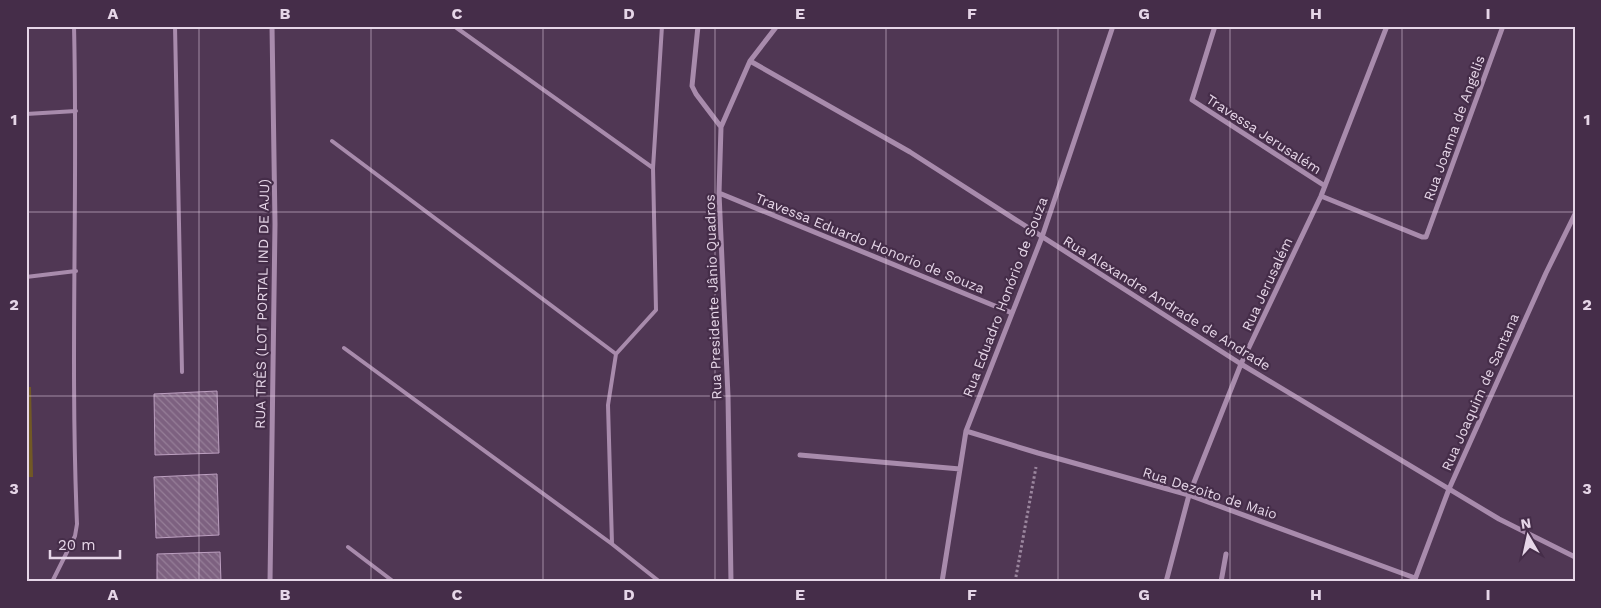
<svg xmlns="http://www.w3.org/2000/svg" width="1601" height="608" font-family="'Work Sans',sans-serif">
	<defs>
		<pattern id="building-back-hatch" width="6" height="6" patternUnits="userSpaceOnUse" patternTransform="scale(1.25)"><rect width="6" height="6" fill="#7d6180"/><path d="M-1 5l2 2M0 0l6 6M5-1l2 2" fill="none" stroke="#967e98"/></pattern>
	</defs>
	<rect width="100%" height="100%" fill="#503754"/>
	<path fill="#715825" d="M26 387H31L33 477H26Z"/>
	<path fill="url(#building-back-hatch)" stroke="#bc9fc0" d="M217 391 219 453 155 455 154 394Z
		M217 474 219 535 156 538 154 477Z
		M220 552 221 582H157V554Z"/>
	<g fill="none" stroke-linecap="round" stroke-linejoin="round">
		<path stroke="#9b869e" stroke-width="3" stroke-dasharray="2.5 2.5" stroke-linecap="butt" d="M1015 582 1036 467"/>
		<path stroke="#a88bac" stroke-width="4" d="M175 26 182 372
			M454 26 653 168
			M26 114 76 111
			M332 141 616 354 656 310 653 168 662 26
			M26 277 76 271
			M344 348 612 544
			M616 354 608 405 612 544 660 582
			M348 547 394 582
			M52 582 75 536 77 524C70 358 78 192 74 26"/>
		<path stroke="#a88bac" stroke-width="5" d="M698 26 692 86 696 94 721 127
			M1215 26 1192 100 1325 186
			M750 61 910 152 1241 364 1499 519 1575 557
			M719 193 1012 313
			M1321 196 1422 237H1426L1503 26
			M966 431 1038 453 1189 495 1415 578
			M800 455 960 469
			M270 582 275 224 272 26
			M731 582 728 396 719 193 721 127 750 61 777 26
			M942 582 966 431 1042 237 1113 26
			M1166 582 1189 495 1241 364 1321 196 1387 26
			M1221 582 1226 554
			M1414 582 1449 489 1546 273 1575 214"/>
	</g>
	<path fill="none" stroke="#e6d6e8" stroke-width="1" stroke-opacity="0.55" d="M199 26V582M371 26V582M543 26V582M715 26V582M886 26V582M1058 26V582M1230 26V582M1402 26V582M26 212H1575M26 396H1575"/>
	<g text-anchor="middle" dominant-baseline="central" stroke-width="4.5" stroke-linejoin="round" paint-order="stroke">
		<g font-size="14" fill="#e6d6e8" stroke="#452d49">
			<text transform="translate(1454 128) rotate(-70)">Rua Joanna de Angelis</text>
			<text transform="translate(1264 134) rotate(33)">Travessa Jerusalém</text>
			<text transform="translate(870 243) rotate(22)">Travessa Eduardo Honorio de Souza</text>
			<text transform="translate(1267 284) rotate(-65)">Rua Jerusalém</text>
			<text transform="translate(713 297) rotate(-92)">Rua Presidente Jânio Quadros</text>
			<text transform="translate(1005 297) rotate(-69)">Rua Eduadro Honório de Souza</text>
			<text transform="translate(1167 303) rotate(32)">Rua Alexandre Andrade de Andrade</text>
			<text transform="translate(262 304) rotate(-89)">RUA TRÊS (LOT PORTAL IND DE AJU)</text>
			<text transform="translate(1480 392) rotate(-66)">Rua Joaquim de Santana</text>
			<text transform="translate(1210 493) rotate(18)">Rua Dezoito de Maio</text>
		</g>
	</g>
	<rect width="1601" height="608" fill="none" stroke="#452d49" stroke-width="55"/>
	<g transform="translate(1528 536) rotate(351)" stroke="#452d49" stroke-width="4" paint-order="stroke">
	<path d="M0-4L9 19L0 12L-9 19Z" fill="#e6d6e8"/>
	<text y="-8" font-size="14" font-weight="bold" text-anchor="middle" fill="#e6d6e8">N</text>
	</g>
	<path d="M50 550v8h70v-8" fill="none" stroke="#e6d6e8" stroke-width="2.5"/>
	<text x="58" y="550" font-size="15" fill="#e6d6e8" stroke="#452d49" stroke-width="4" paint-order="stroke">20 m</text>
	<rect x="28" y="28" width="1546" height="552" fill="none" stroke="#e6d6e8" stroke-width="2"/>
	<g font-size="16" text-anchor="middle" font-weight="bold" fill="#e6d6e8">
		<text x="113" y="19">A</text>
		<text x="285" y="19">B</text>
		<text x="457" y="19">C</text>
		<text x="629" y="19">D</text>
		<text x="800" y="19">E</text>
		<text x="972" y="19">F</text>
		<text x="1144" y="19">G</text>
		<text x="1316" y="19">H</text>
		<text x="1488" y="19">I</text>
		<text x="14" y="125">1</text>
		<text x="1587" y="125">1</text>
		<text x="14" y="310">2</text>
		<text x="1587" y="310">2</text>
		<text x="14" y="494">3</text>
		<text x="1587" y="494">3</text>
		<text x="113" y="600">A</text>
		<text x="285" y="600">B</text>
		<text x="457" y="600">C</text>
		<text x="629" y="600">D</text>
		<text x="800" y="600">E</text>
		<text x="972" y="600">F</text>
		<text x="1144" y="600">G</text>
		<text x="1316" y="600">H</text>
		<text x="1488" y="600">I</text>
	</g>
</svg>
